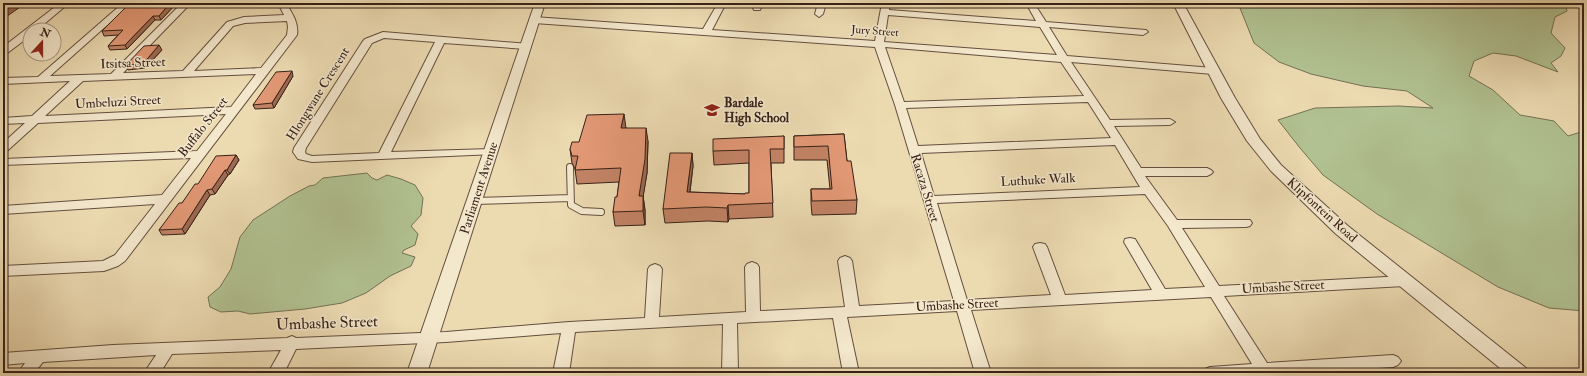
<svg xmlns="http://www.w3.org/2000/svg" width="1587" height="376" font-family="'IM FELL Double Pica',serif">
	<rect width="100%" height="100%" fill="#ecdab1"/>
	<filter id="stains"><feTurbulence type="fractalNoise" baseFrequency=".005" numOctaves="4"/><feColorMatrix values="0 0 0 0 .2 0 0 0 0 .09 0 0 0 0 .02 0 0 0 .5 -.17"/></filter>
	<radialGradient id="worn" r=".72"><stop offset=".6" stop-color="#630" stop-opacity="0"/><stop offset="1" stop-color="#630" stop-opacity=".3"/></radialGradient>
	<path fill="#b1c191" stroke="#747154" d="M1238 3H1565L1567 11 1555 17 1551 33 1565 48 1561 56 1551 63 1558 72 1516 56 1493 53 1474 61 1469 76 1493 90 1520 115 1554 121 1568 136 1584 131V311L1549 308 1498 287 1377 214 1323 175 1300 148 1278 120 1315 108 1399 106 1433 108 1407 91 1363 86 1311 74 1279 62 1254 43Z
		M367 173 372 178 377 180 387 175 401 179 415 185 423 198 421 215 411 226 418 234 415 245 404 250 402 253 415 257 411 266 390 276 366 293 342 303 305 309 250 314 238 311 221 312 210 307 208 297 220 287 231 269 240 237 253 220 290 196 309 186 315 185 323 178Z"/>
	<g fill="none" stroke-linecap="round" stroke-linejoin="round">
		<defs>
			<path id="service" d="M570 167 571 205 582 211 601 212
				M475 201 570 198"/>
			<path id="minor" d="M60 3H69L37 30H30V36L6 54 3 55V47Z
				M123 3H132L50 76 111 74 182 3H191L123 73 183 71 227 22 244 17 284 15 278 3H286C292 13 299 23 297 35L125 261 118 266 104 271 3 276V266L103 261 115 255 155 204 3 214V206L162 195 191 158 3 165V159L197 151 226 114 38 123 7 151 3 152V143L25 123 3 124V118L32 116 70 81 3 84V78L38 77ZM287 21 288 27 287 35 261 68 194 71 233 26 245 23ZM256 74 231 107 45 116 83 81Z
				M665 3H673V4L669 7 666 6Z
				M718 3H726L712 30 875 41 882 3H890L889 10 1036 21 1026 3H1034L1046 22 1146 30 1148 32 1143 35 1049 27 1067 56 1213 68 1218 71 1213 74 1071 62 1110 120 1170 119 1175 122 1170 125 1114 126 1141 168H1207L1211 170 1213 172 1211 174 1207 176H1145L1177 220H1250L1252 223 1250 226 1246 227 1182 228 1219 286 1404 276 1409 278 1411 281 1409 284 1404 286 1224 296 1267 363 1393 355 1398 357 1401 361 1398 365 1393 367 1299 373H1202L1205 369 1210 367 1252 364 1211 297 971 310 991 373H975L957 311 847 317 859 373H843L833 318 737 323 738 373H722L723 324 575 332 569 373H553L561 333 446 342 296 349 284 373H268L281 350 172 354 160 373H144L156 355 43 362 34 373H18L25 363 3 365V353L113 345 287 338 292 336 296 338 446 332 569 322 645 318 648 269 650 266 655 264 660 266 662 269 659 317 746 312 745 267 747 264 752 262 757 264 759 267 760 311 845 307 838 261 840 258 845 256 850 258 852 261 859 306 954 301 895 105 875 47 534 23 529 20 534 17 703 29ZM888 15 1040 27 1057 55 884 42ZM885 47 1061 62 1084 96 904 102ZM1088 102 1111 138 918 146 906 108ZM1115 145 1140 187 934 196 921 153ZM1145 194 1168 226 1205 287 1165 289 1135 239 1130 238 1125 239 1124 242 1152 290 1065 295 1047 247 1045 244 1040 243 1035 244 1033 247 1051 295 967 300 937 203Z
				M755 3H763L760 10H754L753 8Z
				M818 3H826L823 14 819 17 815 14Z
				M1127 3H1149V4C1144 8 1132 7 1127 3Z
				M383 32 529 44 531 46 529 48 526 49 444 43 391 152 491 149 495 150 497 152 495 154 312 162 298 159 293 152 294 148 363 41 365 39ZM384 38 435 42 379 153 312 156 306 154 305 152 306 148 372 43Z"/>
			<path id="tertiary" d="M535 3H545L427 373H407Z
				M1173 3H1183L1235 98 1260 139 1281 165 1348 226 1526 368 1529 373H1506L1336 234 1271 171 1247 141 1221 98Z"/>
		</defs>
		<use href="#service" stroke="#644f3e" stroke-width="8"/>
		<use href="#minor" stroke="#644f3e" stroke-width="2"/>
		<use href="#tertiary" stroke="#644f3e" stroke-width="2"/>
		<use href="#service" stroke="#f3e7cc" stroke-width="6"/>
		<use href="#minor" fill="#f3e7cc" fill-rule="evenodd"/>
		<use href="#tertiary" fill="#f3e7cc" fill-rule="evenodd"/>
	</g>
	<path fill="#c28365" stroke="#372118" d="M141 3H173L174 6 161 20H155L127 49 110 50 108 46 118 35 104 36 102 31Z
		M162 50 145 68 128 70 126 65Z
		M293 76 274 108 255 109 253 105Z
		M626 128 648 141 647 173 643 196 645 210V225L615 226 613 212 617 197 619 182 577 184 575 169 572 163 570 149Z
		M844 134 847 161 857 200 856 214 812 215 811 203V189H830L827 160H794V136Z
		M784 136V163H771L773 217 729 219 728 222 708 221 665 223 663 209 692 153 693 166 690 192 745 194 749 193V163L714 165 713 151Z
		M236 155 239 160 230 174 228 175 215 194 210 195 185 234 162 235 159 230 198 184Z"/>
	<path fill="#9e6a52" stroke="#372118" d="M3 3H22L23 5 3 19Z
		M170 3H173L174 6 161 20 159 16Z
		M153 16 155 20 127 49 125 45Z
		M159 45 162 50 145 68 143 64Z
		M292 71 293 76 274 108 272 103Z
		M624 114 626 128 623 142 621 128Z
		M646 128 648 141 647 173 641 210 639 196Z
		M692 153 693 166 688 206 687 192Z
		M236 155 239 160 230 174 227 170Z
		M225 170 228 175 215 194 212 189Z
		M207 190 210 195 185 234 182 229Z
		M643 196 645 210V225L643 211Z
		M728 205 729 219 728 222 727 208Z"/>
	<path fill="#e29875" stroke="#372118" d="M141 3H170L159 16H153L125 45 108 46 123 30 102 31 129 4Z
		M159 45 143 64 126 65 144 46Z
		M292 71 272 103 253 105 276 72Z
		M624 114 621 128H646L645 159 639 196H643V211L613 212 615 197H617L621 168 575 170 578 156H572L570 149 572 142H579L587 115Z
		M844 134 847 161H851L857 200 812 201 811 189H832L828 146 794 147V136Z
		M784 136V149H770L773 203 728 205 727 208 706 207 663 209 670 153H692L687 192 745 194V193H749V150L713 151V139Z
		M236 155 227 170H225L212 189 207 190 182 229 159 230 179 203H182L195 184H198L216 156Z"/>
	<defs>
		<symbol id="school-bare" viewBox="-9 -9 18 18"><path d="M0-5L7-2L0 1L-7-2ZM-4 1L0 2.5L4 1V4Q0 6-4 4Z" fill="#8f2418" stroke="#f3e7cc" stroke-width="2.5" paint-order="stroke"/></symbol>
	</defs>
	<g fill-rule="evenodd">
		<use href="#school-bare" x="701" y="99" width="22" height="22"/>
	</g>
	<g text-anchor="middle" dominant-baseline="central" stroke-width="3" stroke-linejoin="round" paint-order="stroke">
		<g font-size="11" fill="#372118" stroke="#f3e7cc">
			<text transform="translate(875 31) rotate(4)">Jury Street</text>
		</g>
		<g font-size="13" fill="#372118" stroke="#f3e7cc">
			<text transform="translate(133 63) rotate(-2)">Itsitsa Street</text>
			<text transform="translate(318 94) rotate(-58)">Hlongwane Crescent</text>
			<text transform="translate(118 102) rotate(-3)">Umbeluzi Street</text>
			<text transform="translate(203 127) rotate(-52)">Buffalo Street</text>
			<text transform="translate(1038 180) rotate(-3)">Luthuke Walk</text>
			<text transform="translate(479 188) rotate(-72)">Parliament Avenue</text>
			<text transform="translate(925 188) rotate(73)">Racaza Street</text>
			<text transform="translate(1322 210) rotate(42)">Klipfontein Road</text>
			<text transform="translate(1283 287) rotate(-3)">Umbashe Street</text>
			<text transform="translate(957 305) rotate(-3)">Umbashe Street</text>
		</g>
		<g font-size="13" font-weight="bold" fill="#372118" stroke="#f3e7cc" text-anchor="start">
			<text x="724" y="103">Bardale<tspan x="724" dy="15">High School</tspan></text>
		</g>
		<g font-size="16" fill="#372118" stroke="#f3e7cc">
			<text transform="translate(327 323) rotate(-2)">Umbashe Street</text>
		</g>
	</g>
	<rect width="1587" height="376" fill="none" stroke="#ecdab1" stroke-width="16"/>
	<rect x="4" y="4" width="1579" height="368" fill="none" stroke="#372118" stroke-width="2"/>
	<rect x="8" y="8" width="1571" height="360" fill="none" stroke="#372118"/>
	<g transform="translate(42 42) rotate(21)"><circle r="19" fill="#f3e7cc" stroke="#a89884"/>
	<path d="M0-3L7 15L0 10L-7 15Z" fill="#8f2418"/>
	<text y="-6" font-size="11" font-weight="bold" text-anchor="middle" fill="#372118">N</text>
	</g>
	<rect width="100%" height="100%" filter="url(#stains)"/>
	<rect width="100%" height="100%" fill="url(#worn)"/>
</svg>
